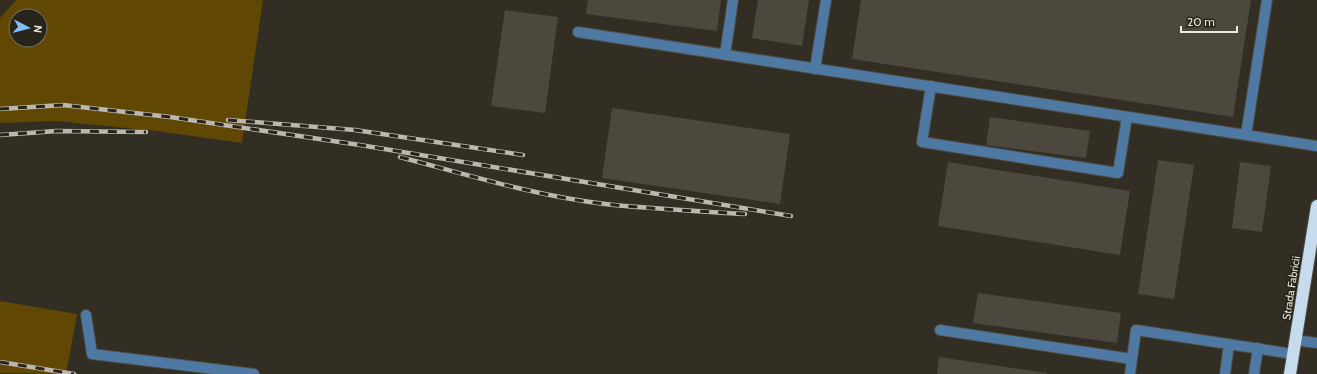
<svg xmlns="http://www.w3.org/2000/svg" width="1317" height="374" font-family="Cabin,sans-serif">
	<rect width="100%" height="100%" fill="#322e24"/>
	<path fill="#604804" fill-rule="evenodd" d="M16 0H263L242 143 157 131 56 121 0 123V18ZM16 16H40V40H16Z
		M0 301 77 314 66 374 0 373Z"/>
	<path fill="#4d483e" d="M588 0H721L717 31 586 14Z
		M758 0H809L802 46 752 38Z
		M861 0H1251L1233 117 852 59Z
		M505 10 558 17 545 113 491 106Z
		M612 108 790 134 780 204 602 178Z
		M990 117 1090 131 1086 158 986 145Z
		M1158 160 1194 165 1174 299 1138 294Z
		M948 162 1130 191 1120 255 938 226Z
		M1240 162 1271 166 1262 232 1232 228Z
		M978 293 1121 313 1117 343 973 323Z
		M939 357 1047 373V374H937Z"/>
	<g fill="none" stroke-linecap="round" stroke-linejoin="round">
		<defs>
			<path id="minor" d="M578 32 1317 146
				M725 55 733 0
				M815 69 826 0
				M931 86 922 142 1118 173 1127 117
				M1246 135 1267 0
				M86 315 92 354 254 374
				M940 330 1132 359
				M1295 340 1317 343
				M1130 374 1136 330 1293 354
				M1225 374 1229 344
				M1254 374 1258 348"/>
			<path id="highway" d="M1290 374 1317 206"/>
		</defs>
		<use href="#minor" stroke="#504c42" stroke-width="12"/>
		<use href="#highway" stroke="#504c42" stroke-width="14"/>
		<use href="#minor" stroke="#4e79a3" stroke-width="10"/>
		<use href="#highway" stroke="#c7dbef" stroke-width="12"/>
		<defs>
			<path id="rail" d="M0 109 63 105 170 117 360 145 791 216
				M228 120 355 130 523 155
				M0 135 57 131 146 132
				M400 157C468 175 536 196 605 204 651 209 698 211 745 214
				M0 362 74 374"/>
		</defs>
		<use href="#rail" stroke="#bcb8b1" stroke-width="4.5"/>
		<use href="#rail" stroke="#28241a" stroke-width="3" stroke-dasharray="9" stroke-linecap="butt"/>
	</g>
	<g text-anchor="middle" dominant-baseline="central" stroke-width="3.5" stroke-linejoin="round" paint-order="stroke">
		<g font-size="11" fill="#ebe8e2" stroke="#28241a">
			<text transform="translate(1291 288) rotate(-81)">Strada Fabricii</text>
		</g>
	</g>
	<g transform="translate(28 28) rotate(97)"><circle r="19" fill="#28241a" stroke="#76726a"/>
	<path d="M0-3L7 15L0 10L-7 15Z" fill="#80bdfa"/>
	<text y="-6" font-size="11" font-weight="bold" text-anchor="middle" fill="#ebe8e2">N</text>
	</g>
	<path d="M1181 26v6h56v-6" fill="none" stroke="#ebe8e2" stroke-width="2"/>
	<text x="1187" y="26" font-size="12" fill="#ebe8e2" stroke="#28241a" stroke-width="3" paint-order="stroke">20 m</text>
</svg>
